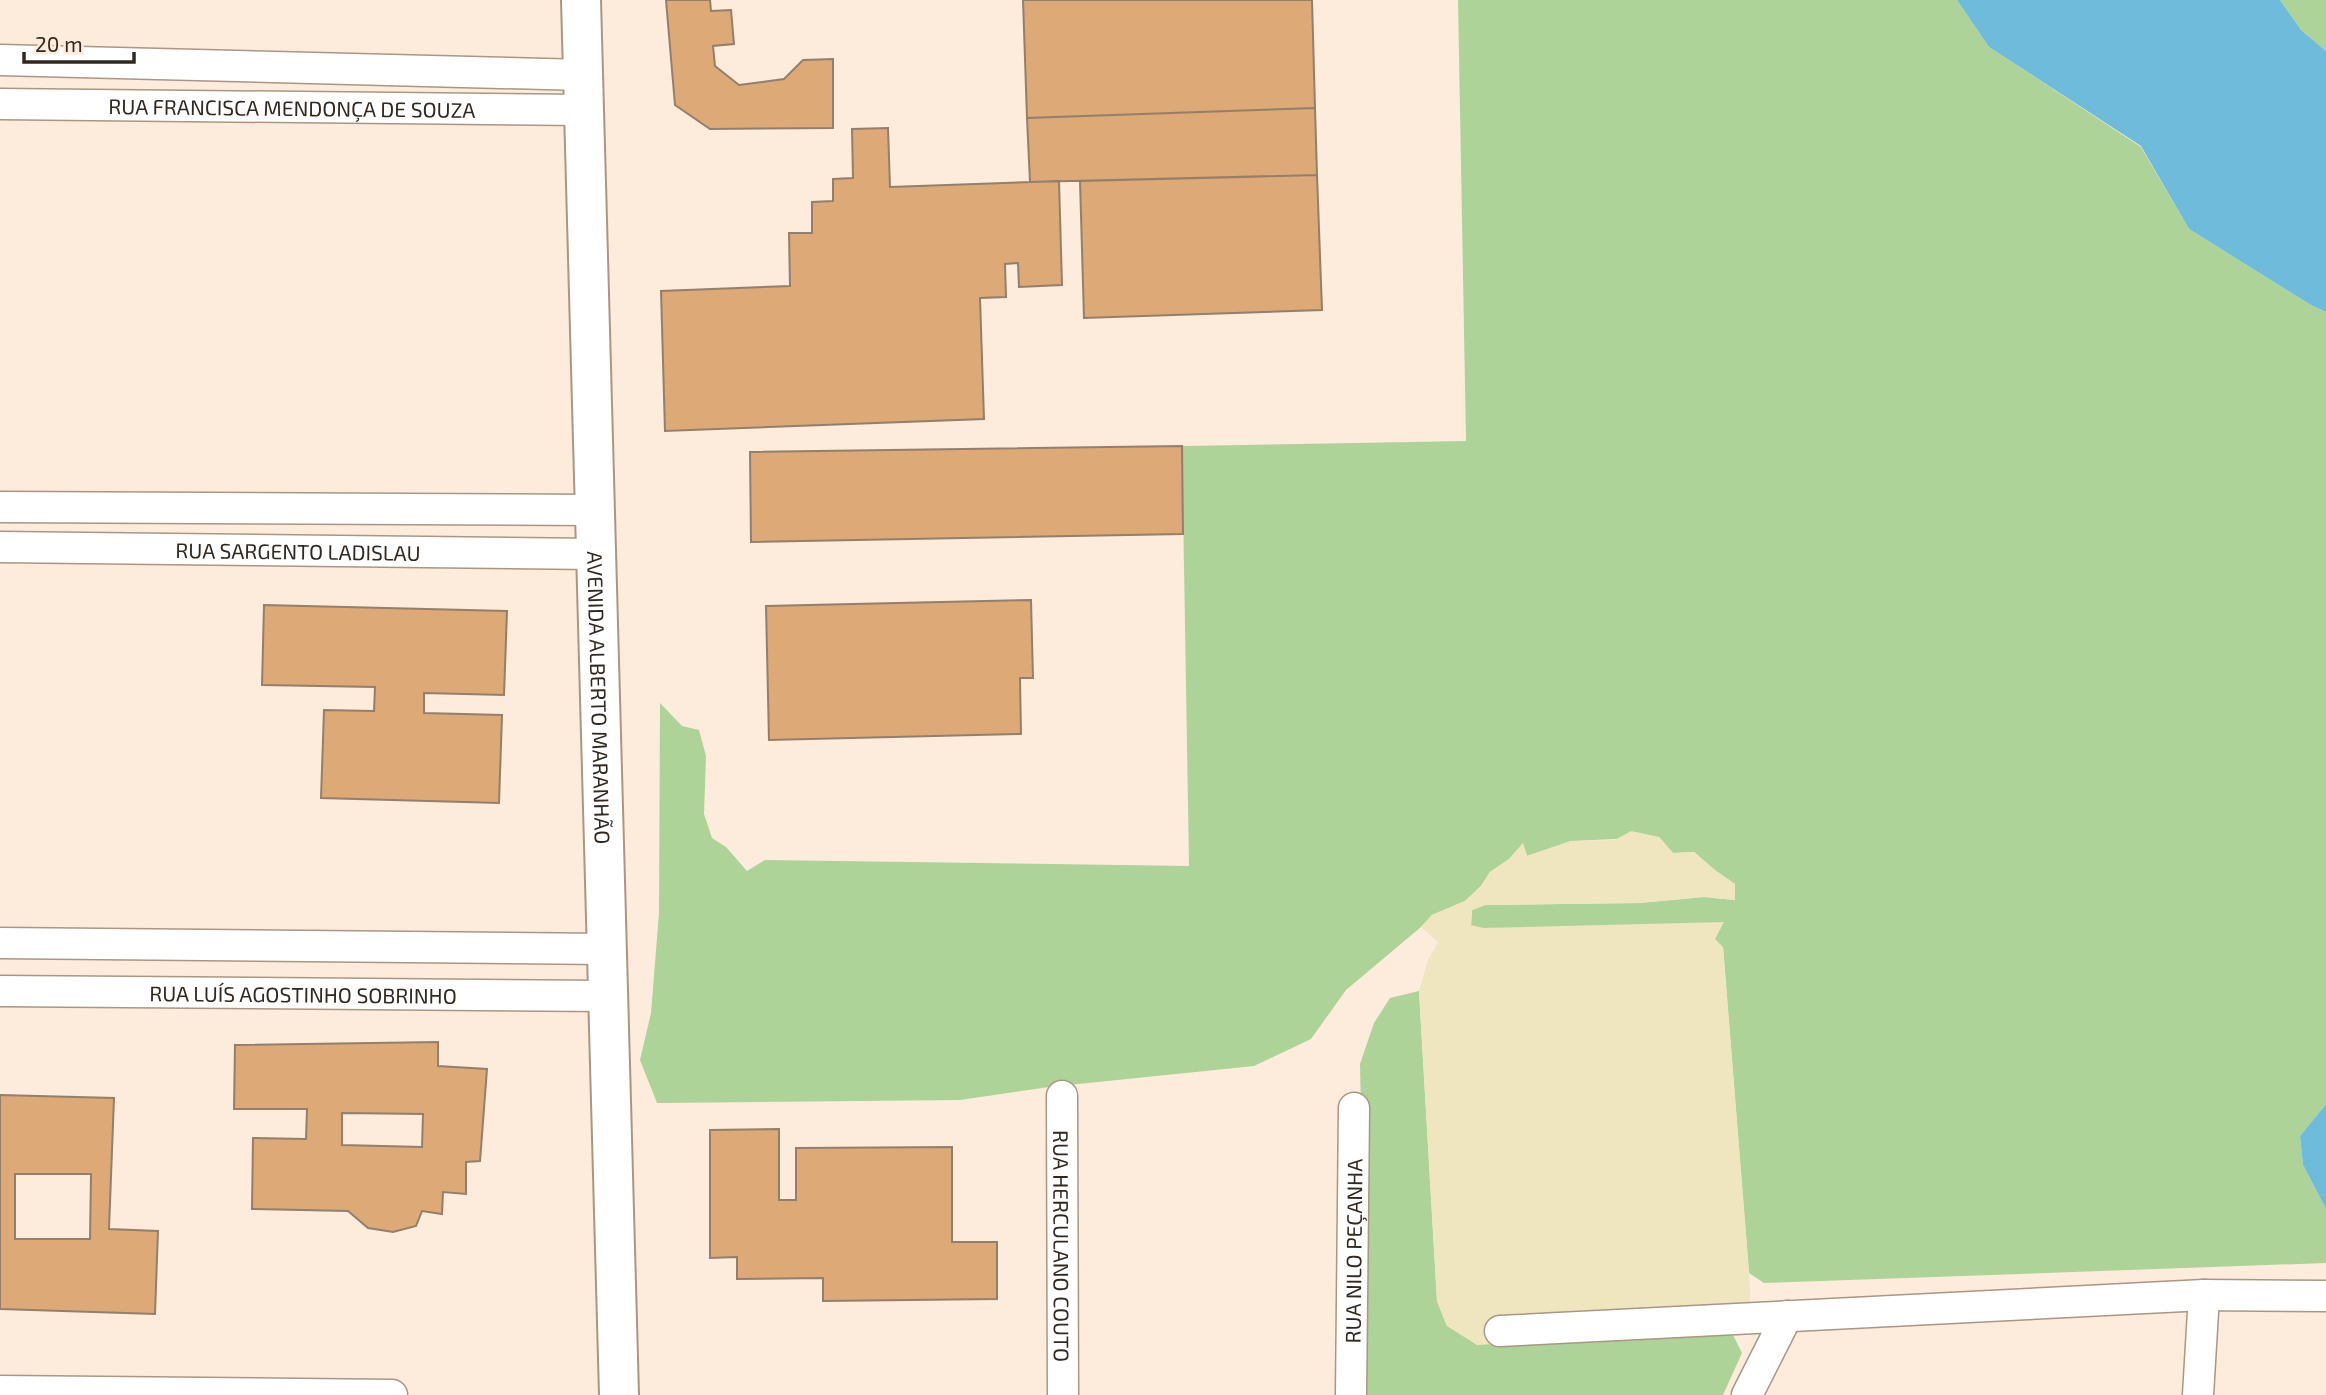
<svg xmlns="http://www.w3.org/2000/svg" width="2326" height="1395" font-family="'Exo 2',sans-serif">
	<rect width="100%" height="100%" fill="#fdecdb"/>
	<path fill="#add398" d="M1458 0H1957L1989 47 2141 147 2189 229 2311 305 2326 312V1104L2300 1136 2303 1165 2326 1209V1263L1764 1283 1749 1273 1723 947 1483 928 1471 926 1472 910 1485 905 1639 903 1704 897 1735 900V884L1716 871 1694 852 1673 853 1659 837 1571 841 1527 856 1523 844 1509 859 1490 872 1481 886 1465 901 1432 915 1421 927 1346 990 1311 1039 1254 1066 1049 1087 960 1100 657 1103 640 1060 651 1013 659 913 660 703 682 726 699 730 706 756 704 814 712 838 726 847 747 871 765 860 1189 866 1182 446 1466 441Z
		M2280 0H2326V51L2301 30Z
		M1419 991 1437 1301 1447 1326 1731 1331 1742 1353 1723 1395H1367L1360 1064 1374 1023 1390 998Z"/>
	<path fill="#efe6c0" d="M1631 831 1659 837 1673 853 1694 852 1716 871 1735 884V900L1704 897 1639 903 1485 905 1472 910 1471 925 1483 928 1724 922 1715 939 1723 947 1750 1284V1310L1731 1331 1477 1345 1447 1326 1437 1301 1419 991 1428 960 1438 942 1421 927 1432 915 1465 901 1481 886 1490 872 1509 859 1523 843 1527 856 1571 841 1615 840Z"/>
	<path fill="#6ebbdb" d="M1957 0H2280L2301 30 2326 51V312L2311 305 2189 229 2141 146 1989 47Z
		M2326 1104V1209L2303 1165 2300 1136Z"/>
	<path fill="#dca977" stroke="#937f6c" stroke-width="2" fill-rule="evenodd" d="M666 0H710L711 11 731 10 734 44 713 46 715 66 739 85 784 79 803 60 833 59V128L710 129 675 105Z
		M1023 0H1312L1315 108 1027 118Z
		M1315 108 1317 175 1030 182 1027 118Z
		M888 128 890 187 1059 181 1062 285 1019 287 1018 263 1005 264 1006 297 980 298 984 419 665 431 661 291 790 286 789 233H812V202L833 201V179L853 178 852 129Z
		M1317 175 1322 310 1084 318 1080 181Z
		M1182 446 1183 534 751 542 750 452Z
		M1031 600 1033 678H1020L1021 734 769 740 766 606Z
		M264 605 507 611 504 695 424 693V713L502 715 499 803 321 798 324 710 374 711 375 687 262 685Z
		M438 1042V1066L487 1069 480 1161 466 1162V1194L443 1192 442 1214 422 1211 416 1226 393 1232 368 1228 348 1211 252 1209 253 1138 306 1139 307 1109H234L235 1045ZM342 1113 423 1114 422 1147 342 1145Z
		M0 1095 114 1098 109 1229 158 1231 155 1314 0 1309ZM15 1174H91L90 1239H15Z
		M779 1129V1200H796V1148L952 1147V1242H997V1299L823 1301V1278L737 1279V1257L710 1258V1130Z"/>
	<g fill="none" stroke-linecap="round" stroke-linejoin="round">
		<defs>
			<g id="street">
				<path d="M0 60 583 75"/>
				<path id="s1" d="M0 104 583 110"/>
				<path d="M0 507 594 510"/>
				<path id="s2" d="M0 547 595 554"/>
				<path d="M0 943 606 949"/>
				<path id="s3" d="M0 991 607 996"/>
				<path id="s4" d="M1062 1096 1063 1395"/>
				<path d="M1500 1331 2204 1295 2326 1296"/>
				<path d="M0 1391 392 1395"/>
				<path id="s5" d="M1351 1395 1354 1108"/>
				<path d="M1747 1395 1787 1316"/>
				<path d="M2198 1395 2204 1295"/>
			</g>
			<g id="secondary">
				<path id="s6" d="M581 0 619 1395"/>
			</g>
		</defs>
		<use href="#street" stroke="#aa9683" stroke-width="33"/>
		<use href="#secondary" stroke="#aa9683" stroke-width="42"/>
		<use href="#street" stroke="#fff" stroke-width="30"/>
		<use href="#secondary" stroke="#fff" stroke-width="38"/>
	</g>
	<g text-anchor="middle" dominant-baseline="central" stroke-width="5" stroke-linejoin="round" paint-order="stroke">
		<g font-size="21" fill="#312921" stroke="#fdecdb">
			<text stroke="none"><textPath href="#s1" startOffset="292">RUA FRANCISCA MENDONÇA DE SOUZA</textPath></text>
			<text stroke="none"><textPath href="#s2" startOffset="298">RUA SARGENTO LADISLAU</textPath></text>
			<text stroke="none"><textPath href="#s6" startOffset="698">AVENIDA ALBERTO MARANHÃO</textPath></text>
			<text stroke="none"><textPath href="#s3" startOffset="303">RUA LUÍS AGOSTINHO SOBRINHO</textPath></text>
			<text stroke="none"><textPath href="#s4" startOffset="150">RUA HERCULANO COUTO</textPath></text>
			<text stroke="none"><textPath href="#s5" startOffset="144">RUA NILO PEÇANHA</textPath></text>
		</g>
	</g>
	<path d="M24 52v10h110v-10" fill="none" stroke="#312921" stroke-width="3.5"/>
	<text x="35" y="52" font-size="21" fill="#312921" stroke="#fdecdb" stroke-width="5" paint-order="stroke">20 m</text>
</svg>
